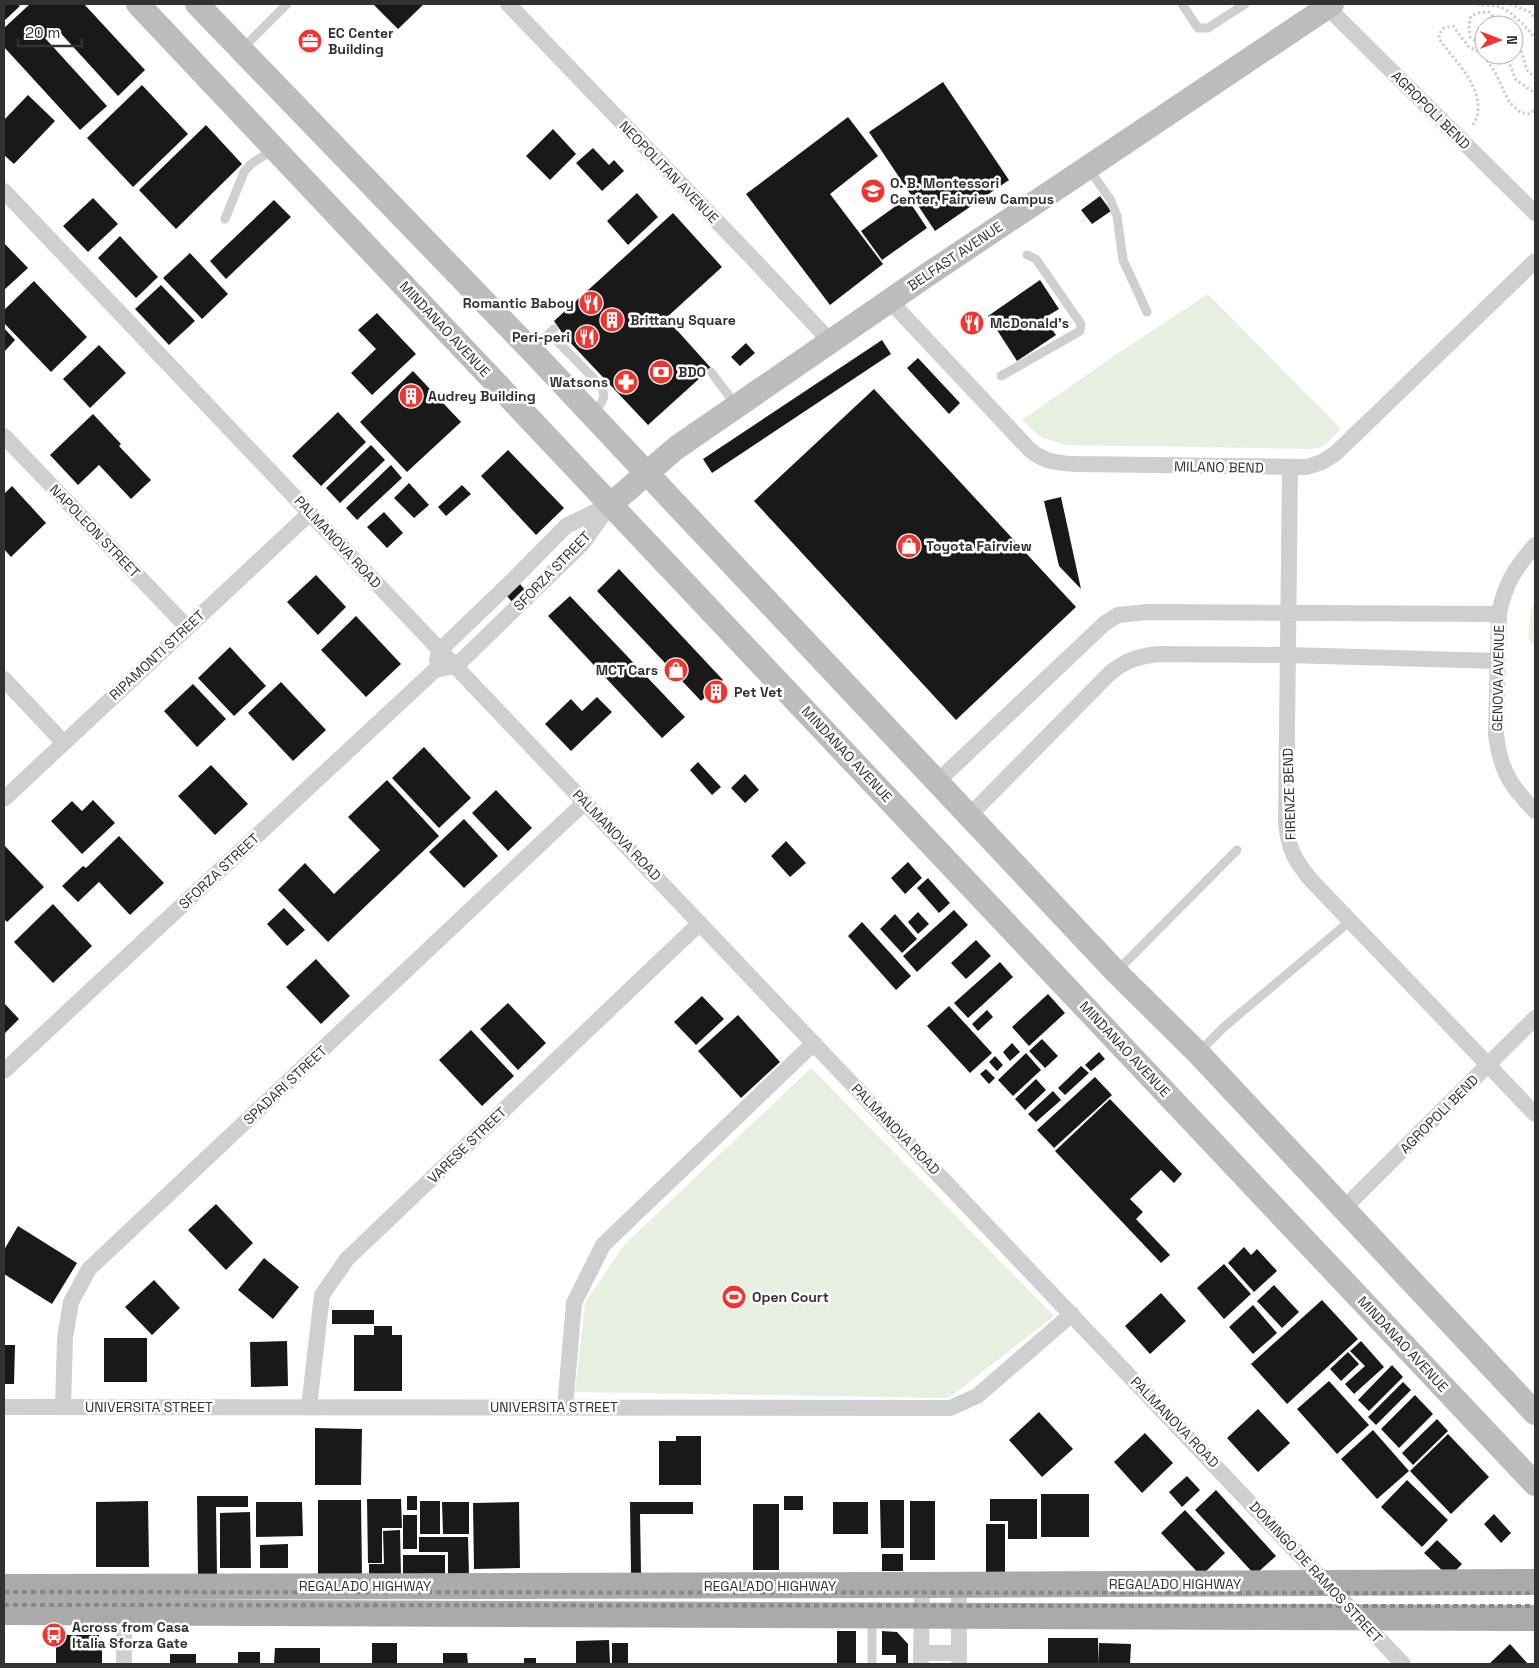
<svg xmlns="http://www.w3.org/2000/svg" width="1539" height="1668" font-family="'Space Grotesk',sans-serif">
	<rect width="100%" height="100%" fill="#fff"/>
	<path fill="#e7efe0" d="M1208 294 1341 429 1324 446 1311 449 1067 445 1042 438 1022 420 1115 355Z
		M1535 597V647L1528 639 1531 613Z
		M811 1068 1054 1316 949 1398 575 1392 585 1303 624 1245Z"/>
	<path fill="#191919" d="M4 4H17L20 6 4 21Z
		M30 4H84L145 70 118 96 56 28 45 38 107 106 80 130 4 47V28Z
		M373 4H424L398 29Z
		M943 82 1009 180 935 231 869 132Z
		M142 85 188 134 133 187 87 138Z
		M28 95 55 121 14 164 4 155V120Z
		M848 117 878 156 830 194 883 264 830 305 746 194Z
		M206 125 242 164 176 229 139 190Z
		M553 129 576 154 550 180 526 156Z
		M593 148 609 165 614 160 624 171 602 191 576 163Z
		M637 193 658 217 628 245 607 221Z
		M1100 196 1111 211 1092 224 1081 210Z
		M93 198 118 224 88 252 63 226Z
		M907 198 927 228 882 260 861 231Z
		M274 200 291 217 226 279 210 261Z
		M673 213 722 267 666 318 711 368 648 425 565 337 554 321Z
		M120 236 158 277 136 298 98 258Z
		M4 243 28 268 4 290Z
		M190 253 228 294 202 319 163 278Z
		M1040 280 1059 309 1044 318 1056 335 1017 361 988 316Z
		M34 281 87 337 51 372 4 323V310Z
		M161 285 195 321 169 345 135 309Z
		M377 313 416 354 372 395 351 373 376 349 358 330Z
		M4 328 15 340 4 352Z
		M882 340 891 354 712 473 703 459Z
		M746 343 755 353 740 366 731 357Z
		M99 345 126 373 90 408 63 379Z
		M918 358 960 403 949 414 907 368Z
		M413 371 461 422 407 472 360 422Z
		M874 389 1076 607 956 720 754 501Z
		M338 412 366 442 321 486 292 456Z
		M93 414 121 444 119 446 151 480 131 499 99 465 78 485 50 455Z
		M371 445 385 460 340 503 326 488Z
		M508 450 564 508 536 535 481 476Z
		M391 465 402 478 357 520 346 508Z
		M409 483 429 505 414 518 394 498Z
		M462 485 471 494 446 516 438 507Z
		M12 486 46 523 11 557 4 549V494Z
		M1061 497 1081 589 1059 566 1044 501Z
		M384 512 403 533 387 548 367 527Z
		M619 569 723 680 701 701 597 591Z
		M316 575 346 607 318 635 287 602Z
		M520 584 525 590 513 603 507 596Z
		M570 596 685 717 662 738 548 616Z
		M356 616 401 664 366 697 321 650Z
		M230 647 266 686 234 716 198 678Z
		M281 682 326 730 293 761 248 713Z
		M193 684 226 719 197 747 164 711Z
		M717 688 724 697 716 704 707 698Z
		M597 697 612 712 571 751 545 724 571 699 582 711Z
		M424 747 471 798 439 828 392 778Z
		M698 762 721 787 712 795 690 770Z
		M211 765 248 804 215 835 178 796Z
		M745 774 759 790 745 803 731 788Z
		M387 780 439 836 328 942 278 890 305 863 334 894 380 850 348 817Z
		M496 790 532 828 508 851 472 813Z
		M93 800 115 823 82 854 51 821 72 801 82 811Z
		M464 819 498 856 464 888 429 852Z
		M119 836 164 883 130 915 99 882 78 902 62 886 83 866 86 868Z
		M786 841 806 863 790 877 771 856Z
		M4 845 44 887 7 922 4 919Z
		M908 862 922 878 905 894 891 878Z
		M928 878 950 903 939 913 917 888Z
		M53 904 92 946 53 983 14 942Z
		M284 908 305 930 287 946 267 924Z
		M954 910 968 925 917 972 903 956Z
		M918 912 929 924 918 934 908 922Z
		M895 914 917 939 902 953 880 929Z
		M862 922 911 976 896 990 848 936Z
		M976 940 991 956 966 979 951 963Z
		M316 959 350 996 321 1024 286 987Z
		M1000 962 1013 977 968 1018 954 1003Z
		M1048 994 1065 1013 1029 1046 1012 1027Z
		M702 996 724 1019 696 1045 674 1022Z
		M4 1003 19 1019 4 1034Z
		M508 1003 546 1043 518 1070 480 1029Z
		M949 1006 992 1053 970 1073 927 1026Z
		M987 1010 993 1017 978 1031 972 1024Z
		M738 1015 780 1062 741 1098 698 1051Z
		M471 1030 514 1076 482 1106 439 1060Z
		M1042 1039 1058 1056 1045 1068 1029 1051Z
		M1012 1043 1020 1052 1010 1061 1003 1052Z
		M1099 1052 1105 1059 1091 1071 1085 1065Z
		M1026 1053 1041 1070 1013 1096 998 1080Z
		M995 1056 1003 1065 997 1071 989 1062Z
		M1081 1066 1089 1073 1065 1095 1058 1088Z
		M986 1069 995 1078 989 1084 980 1074Z
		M1095 1077 1112 1095 1054 1148 1037 1130Z
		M1036 1079 1046 1090 1025 1110 1015 1099Z
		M1053 1091 1061 1100 1036 1122 1028 1114Z
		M1110 1099 1182 1174 1174 1183 1161 1170 1130 1199 1143 1212 1136 1219 1170 1255 1161 1263 1055 1151Z
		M216 1204 253 1243 226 1270 188 1230Z
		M18 1226 77 1263 52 1304 4 1274V1250Z
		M1244 1247 1251 1255 1257 1249 1277 1271 1254 1292 1228 1263Z
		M264 1258 299 1287 273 1319 238 1290Z
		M1224 1264 1251 1294 1224 1319 1197 1288Z
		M154 1280 180 1308 152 1335 125 1307Z
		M1274 1285 1299 1312 1282 1328 1257 1301Z
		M1161 1293 1186 1321 1150 1354 1125 1326Z
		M1322 1300 1358 1339 1287 1404 1251 1364Z
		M1253 1305 1277 1333 1253 1354 1229 1327Z
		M332 1310H374V1324H332Z
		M374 1326H392V1335H402V1391H354V1335H374Z
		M104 1338H147V1382H104Z
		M287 1341 288 1386 251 1387 250 1342Z
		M1361 1341 1384 1367 1354 1394 1345 1384 1365 1366 1350 1351Z
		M4 1345H15L14 1384H4Z
		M1348 1352 1359 1364 1341 1381 1330 1369Z
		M1392 1365 1403 1377 1369 1411 1358 1400Z
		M1329 1381 1369 1425 1337 1454 1297 1409Z
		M1403 1382 1411 1390 1376 1425 1368 1417Z
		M1415 1395 1433 1414 1399 1448 1381 1429Z
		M1258 1409 1290 1443 1258 1472 1227 1438Z
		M1039 1412 1073 1449 1042 1477 1009 1440Z
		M1437 1419 1448 1431 1413 1465 1402 1453Z
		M315 1428 362 1429 361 1485H315Z
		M1373 1430 1409 1471 1377 1499 1341 1459Z
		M1145 1433 1173 1463 1142 1493 1114 1462Z
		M1448 1434 1489 1477 1451 1514 1410 1471Z
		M676 1436H701V1485H659V1441H676Z
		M1187 1476 1200 1490 1182 1507 1169 1492Z
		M1407 1480 1448 1520 1422 1547 1381 1507Z
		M1216 1490 1276 1556 1255 1575 1195 1510Z
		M1041 1494H1089V1537H1041Z
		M197 1496H248V1507H216L217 1576H198Z
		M407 1496H417V1510H407Z
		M784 1496H803V1510H784Z
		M367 1499H401L402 1528H382V1563H368Z
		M990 1499H1037V1539H1008V1521H990Z
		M318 1500H361L362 1577H318Z
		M880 1500H904V1548H881Z
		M148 1501 149 1567H96V1502Z
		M420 1501H440V1534H420Z
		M910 1501H935V1560H910Z
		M256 1502H302L303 1536 256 1537Z
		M442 1502H469V1534H443Z
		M519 1502 520 1568 474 1569 473 1503Z
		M630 1502H693V1514H640L641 1573H631Z
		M833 1502H868V1534H833Z
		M753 1504H779V1570H753Z
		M1185 1510 1225 1553 1201 1576 1161 1533Z
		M250 1512 251 1568H220V1513Z
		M1494 1514 1511 1533 1501 1543 1484 1524Z
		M403 1515H417V1549H403Z
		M986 1524H1005V1577H986Z
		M400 1530 401 1577H369V1564H384L383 1531Z
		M419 1537H468L469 1575H448V1552H419Z
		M1437 1540 1462 1564 1449 1577 1424 1553Z
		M288 1544V1568H260V1545Z
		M882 1554H903V1571H882Z
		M403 1555H445V1574H403Z
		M837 1631H856V1664H837Z
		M882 1631 897 1632 908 1644V1664H896V1655H882Z
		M56 1635H99V1643L102 1645V1664H56Z
		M1048 1638H1098V1664H1048Z
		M609 1640 610 1664H576V1641Z
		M372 1643H397V1664H372Z
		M612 1643H628V1664H612Z
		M1099 1643 1131 1644 1130 1664H1098Z
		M1510 1644 1528 1664H1489Z
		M275 1648H320V1664H274Z
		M238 1652H260V1664H238Z
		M443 1653H467L468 1664H443Z
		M170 1654H196V1664H170Z
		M524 1658H536V1664H524Z"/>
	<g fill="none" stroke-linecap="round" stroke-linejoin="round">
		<path stroke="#cfcfcf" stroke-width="3" stroke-dasharray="2.5 2.5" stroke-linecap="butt" d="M1477 4C1484 6 1489 5 1496 6 1509 8 1529 29 1535 39
			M1510 4 1530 12 1535 19
			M1514 38 1518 41 1527 70 1535 78
			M1484 45 1480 44 1470 37 1469 25 1471 16 1478 13 1489 12 1501 25
			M1506 55 1516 80 1535 93V95
			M1473 125C1475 121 1478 116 1478 111 1480 83 1454 60 1439 39V34L1444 28 1453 26 1468 46 1483 54 1496 74 1509 102 1520 112 1528 114 1535 110"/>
		<path stroke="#cfcfcf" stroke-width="9" d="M1182 4 1198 28H1208L1245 4
			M241 50 287 4
			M1088 168 1110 199 1117 216 1123 260 1147 312
			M225 219 244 172 252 163 275 149
			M550 334 601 386C608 398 600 405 592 415
			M531 350 554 329
			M711 372 736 405
			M1001 376 1080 331 1081 324 1036 259 1027 255
			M1116 972 1237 850
			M1198 1053 1224 1027 1350 921
			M872 1618V1664"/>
		<path stroke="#cfcfcf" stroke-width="16" d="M508 4 756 262 830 341
			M1327 7 1535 213
			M4 191 1403 1664
			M890 301 1030 450C1045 462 1056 463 1075 464L1307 467 1322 462 1336 453 1535 261
			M4 436 187 627
			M1290 468 1286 822C1288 848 1294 859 1310 879L1535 1114
			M1535 545C1515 569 1505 583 1499 614L1496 735C1501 772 1510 785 1535 811
			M437 660 440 650 513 580 566 526 607 506
			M4 679 64 743
			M938 781 1105 623 1118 615 1147 612 1499 614
			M4 799 310 513
			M970 815 1110 673C1126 660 1137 657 1157 654L1288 655 1497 661
			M4 1071 435 670 456 666 582 544 611 504
			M1343 1209 1535 1018
			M4 1407 950 1408 977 1396 1072 1314
			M63 1407 65 1338 71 1302 89 1269 585 802
			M309 1407 322 1295 347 1259 700 923
			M565 1407 574 1303 603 1245 814 1043
			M959 1585V1664
			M124 1613V1664
			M921 1653H959
			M921 1664 922 1585"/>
		<path stroke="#bcbcbc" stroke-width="24" d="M138 4 1535 1484
			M197 4 531 350 1116 972 1198 1053 1535 1413
			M611 504 676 448 737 406 927 275 1332 4"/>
		<path stroke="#aaa" stroke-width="26" d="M4 1587 922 1585 1535 1582
			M4 1612 1535 1618"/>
		<path stroke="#878787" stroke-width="4" stroke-dasharray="5 4" stroke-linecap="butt" d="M4 1592 1535 1593
			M4 1605 1535 1606"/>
	</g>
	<defs>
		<symbol id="office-disc" viewBox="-11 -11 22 22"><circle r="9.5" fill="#f1342d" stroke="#fff"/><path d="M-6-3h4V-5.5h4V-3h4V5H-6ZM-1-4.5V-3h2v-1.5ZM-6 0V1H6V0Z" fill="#fff"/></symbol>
		<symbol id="school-disc" viewBox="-11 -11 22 22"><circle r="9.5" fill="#f1342d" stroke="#fff"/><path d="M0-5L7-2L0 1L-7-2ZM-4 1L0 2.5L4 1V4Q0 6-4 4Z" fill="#fff"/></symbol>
		<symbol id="restaurant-disc" viewBox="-11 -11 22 22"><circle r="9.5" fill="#f1342d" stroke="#fff"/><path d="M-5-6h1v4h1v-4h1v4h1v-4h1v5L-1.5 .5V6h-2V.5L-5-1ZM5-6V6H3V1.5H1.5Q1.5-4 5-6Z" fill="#fff"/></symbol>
		<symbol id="building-disc" viewBox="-11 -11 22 22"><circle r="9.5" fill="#f1342d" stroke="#fff"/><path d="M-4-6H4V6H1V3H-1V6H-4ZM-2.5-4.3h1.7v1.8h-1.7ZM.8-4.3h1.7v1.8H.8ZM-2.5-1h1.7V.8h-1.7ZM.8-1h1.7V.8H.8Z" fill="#fff"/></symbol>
		<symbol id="bank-disc" viewBox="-11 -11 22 22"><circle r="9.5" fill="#f1342d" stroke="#fff"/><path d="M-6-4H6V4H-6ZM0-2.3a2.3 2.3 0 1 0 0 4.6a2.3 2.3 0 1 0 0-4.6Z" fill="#fff"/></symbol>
		<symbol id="pharmacy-disc" viewBox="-11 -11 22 22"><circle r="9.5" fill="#f1342d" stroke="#fff"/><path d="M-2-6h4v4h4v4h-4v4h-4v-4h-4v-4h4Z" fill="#fff"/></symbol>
		<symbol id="shop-disc" viewBox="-11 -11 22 22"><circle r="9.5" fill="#f1342d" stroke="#fff"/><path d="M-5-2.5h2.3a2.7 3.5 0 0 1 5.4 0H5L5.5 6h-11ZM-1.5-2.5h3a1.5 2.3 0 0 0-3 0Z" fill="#fff"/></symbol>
		<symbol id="stadium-disc" viewBox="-11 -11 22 22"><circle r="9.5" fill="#f1342d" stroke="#fff"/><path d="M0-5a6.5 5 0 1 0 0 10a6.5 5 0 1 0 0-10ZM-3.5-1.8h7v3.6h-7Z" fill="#fff"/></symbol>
		<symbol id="bus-disc" viewBox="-11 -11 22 22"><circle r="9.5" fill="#f1342d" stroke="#fff"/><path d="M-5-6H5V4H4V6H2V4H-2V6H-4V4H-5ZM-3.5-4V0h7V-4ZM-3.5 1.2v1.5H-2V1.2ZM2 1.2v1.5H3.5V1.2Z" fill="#fff"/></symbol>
	</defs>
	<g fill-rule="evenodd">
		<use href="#office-disc" x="296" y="27" width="28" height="28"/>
		<use href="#school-disc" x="859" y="177" width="28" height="28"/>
		<use href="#restaurant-disc" x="577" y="289" width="28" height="28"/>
		<use href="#building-disc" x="598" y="306" width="28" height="28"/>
		<use href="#restaurant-disc" x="958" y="309" width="28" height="28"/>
		<use href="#restaurant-disc" x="573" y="323" width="28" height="28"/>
		<use href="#bank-disc" x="647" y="358" width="28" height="28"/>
		<use href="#pharmacy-disc" x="612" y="368" width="28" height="28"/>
		<use href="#building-disc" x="397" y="382" width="28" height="28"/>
		<use href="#shop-disc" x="895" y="532" width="28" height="28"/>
		<use href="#shop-disc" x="662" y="656" width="28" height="28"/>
		<use href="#building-disc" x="702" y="678" width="28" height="28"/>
		<use href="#stadium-disc" x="720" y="1283" width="28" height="28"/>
		<use href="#bus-disc" x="40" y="1621" width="28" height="28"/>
	</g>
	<g text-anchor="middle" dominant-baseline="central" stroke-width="5" stroke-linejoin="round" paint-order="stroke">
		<g font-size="14" font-weight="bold" fill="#323232" stroke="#fff" text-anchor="start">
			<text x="328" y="33">EC Center<tspan x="328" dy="16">Building</tspan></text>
			<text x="890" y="183">O. B. Montessori<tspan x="890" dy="16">Center, Fairview Campus</tspan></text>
			<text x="574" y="303" text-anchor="end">Romantic Baboy</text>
			<text x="630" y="320">Brittany Square</text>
			<text x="990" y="323">McDonald's</text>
			<text x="570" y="337" text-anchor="end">Peri-peri</text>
			<text x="678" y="372">BDO</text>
			<text x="608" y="382" text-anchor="end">Watsons</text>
			<text x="428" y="396">Audrey Building</text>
			<text x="926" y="546">Toyota Fairview</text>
			<text x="658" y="670" text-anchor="end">MCT Cars</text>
			<text x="734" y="692">Pet Vet</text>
			<text x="752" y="1297">Open Court</text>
			<text x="72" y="1627">Across from Casa<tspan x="72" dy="16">Italia Sforza Gate</tspan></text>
		</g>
		<g font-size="14" fill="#323232" stroke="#fff">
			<text transform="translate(1431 110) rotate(45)">AGROPOLI BEND</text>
			<text transform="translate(669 172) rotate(46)">NEOPOLITAN AVENUE</text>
			<text transform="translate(955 256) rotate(-34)">BELFAST AVENUE</text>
			<text transform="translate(445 329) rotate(47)">MINDANAO AVENUE</text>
			<text transform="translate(1219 467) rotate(1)">MILANO BEND</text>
			<text transform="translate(95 531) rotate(46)">NAPOLEON STREET</text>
			<text transform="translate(338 542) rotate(47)">PALMANOVA ROAD</text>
			<text transform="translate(552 571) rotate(-46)">SFORZA STREET</text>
			<text transform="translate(157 655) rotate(-43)">RIPAMONTI STREET</text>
			<text transform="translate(1498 678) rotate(-89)">GENOVA AVENUE</text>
			<text transform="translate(847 754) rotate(47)">MINDANAO AVENUE</text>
			<text transform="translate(1289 794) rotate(-92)">FIRENZE BEND</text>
			<text transform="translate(617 835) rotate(46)">PALMANOVA ROAD</text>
			<text transform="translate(219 871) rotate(-43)">SFORZA STREET</text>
			<text transform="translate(1125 1049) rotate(47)">MINDANAO AVENUE</text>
			<text transform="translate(285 1085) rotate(-43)">SPADARI STREET</text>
			<text transform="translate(1439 1114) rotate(-45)">AGROPOLI BEND</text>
			<text transform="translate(896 1129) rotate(46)">PALMANOVA ROAD</text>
			<text transform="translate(467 1145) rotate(-44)">VARESE STREET</text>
			<text transform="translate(1403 1344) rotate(47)">MINDANAO AVENUE</text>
			<text x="149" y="1407">UNIVERSITA STREET</text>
			<text x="554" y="1407">UNIVERSITA STREET</text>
			<text transform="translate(1175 1422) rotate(46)">PALMANOVA ROAD</text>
			<text transform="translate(1316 1572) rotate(47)">DOMINGO DE RAMOS STREET</text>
			<text x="1175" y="1584">REGALADO HIGHWAY</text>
			<text x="365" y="1586">REGALADO HIGHWAY</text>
			<text x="770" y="1586">REGALADO HIGHWAY</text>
		</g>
	</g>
	<rect width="1539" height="1668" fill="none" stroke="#323232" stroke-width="10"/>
	<g transform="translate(1499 40) rotate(90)"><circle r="24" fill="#ffffff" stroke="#adadad"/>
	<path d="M0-4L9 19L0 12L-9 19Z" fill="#f1342d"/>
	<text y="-8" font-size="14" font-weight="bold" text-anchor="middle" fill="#323232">N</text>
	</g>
	<path d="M18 38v8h64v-8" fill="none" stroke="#323232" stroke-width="2.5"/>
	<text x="25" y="38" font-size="15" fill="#323232" stroke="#ffffff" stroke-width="4" paint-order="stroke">20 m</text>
</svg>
